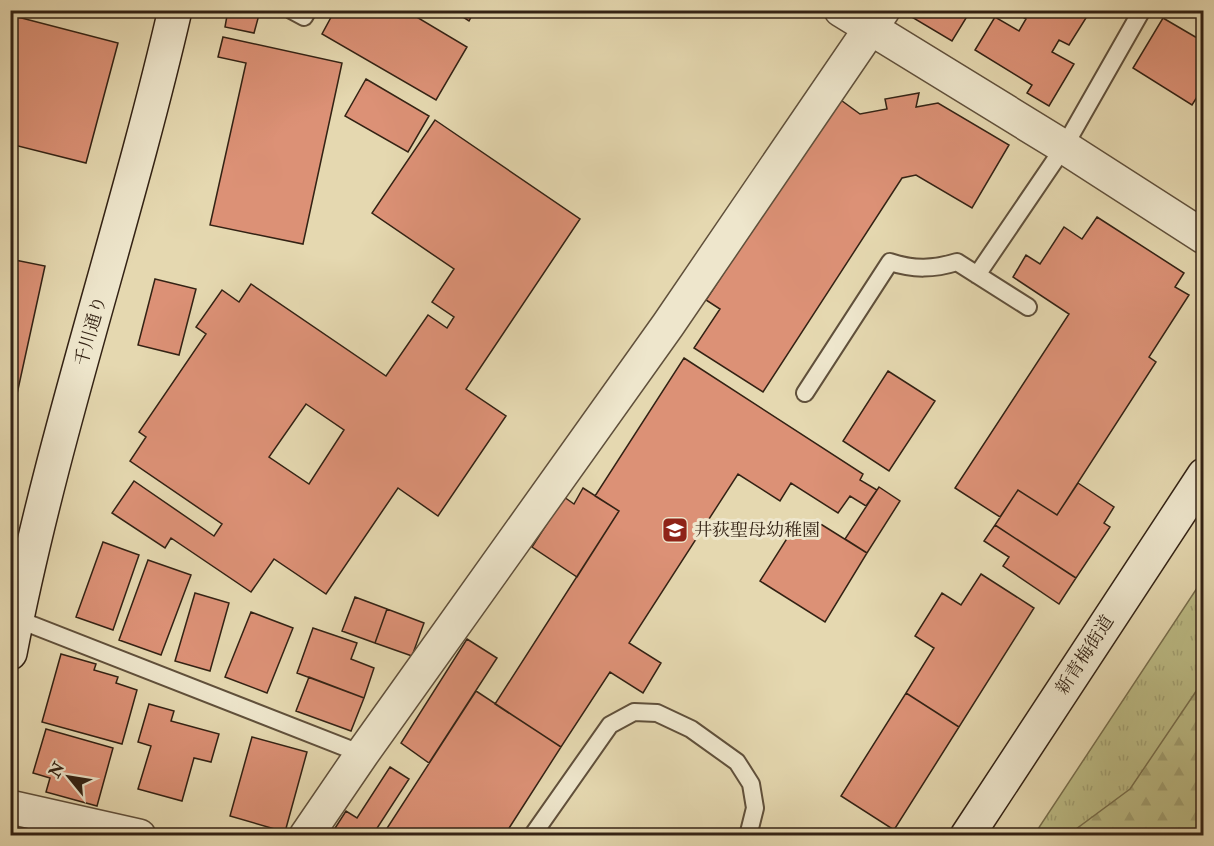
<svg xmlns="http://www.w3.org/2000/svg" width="1214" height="846" font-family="'IM FELL Double Pica','Noto Serif JP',serif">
	<defs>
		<pattern id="grass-tufts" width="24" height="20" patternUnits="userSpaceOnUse" patternTransform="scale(1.5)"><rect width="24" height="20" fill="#bcbc86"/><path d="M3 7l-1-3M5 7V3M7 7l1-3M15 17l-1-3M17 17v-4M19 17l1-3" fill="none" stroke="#a2a173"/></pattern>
		<pattern id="forest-firs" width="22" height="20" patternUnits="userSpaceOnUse" patternTransform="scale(1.5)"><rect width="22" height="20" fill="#bcbc86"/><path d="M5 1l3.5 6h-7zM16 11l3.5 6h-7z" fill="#a2a173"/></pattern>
	</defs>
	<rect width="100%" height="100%" fill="#e5d8b0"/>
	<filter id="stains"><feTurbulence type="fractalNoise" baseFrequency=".00333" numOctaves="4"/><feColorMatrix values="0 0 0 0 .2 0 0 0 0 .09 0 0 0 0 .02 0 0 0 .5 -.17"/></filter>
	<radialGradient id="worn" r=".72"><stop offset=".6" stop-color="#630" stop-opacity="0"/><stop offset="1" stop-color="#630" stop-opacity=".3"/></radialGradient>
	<path fill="url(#grass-tufts)" stroke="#786f4d" stroke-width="1.5" d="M1203 579V835H1034Z"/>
	<path fill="url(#forest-firs)" stroke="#786f4d" stroke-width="1.5" d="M1203 681V835H1068L1130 789Z"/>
	<path fill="#dc9176" stroke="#332214" stroke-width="1.5" fill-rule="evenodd" d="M228 10 260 11 254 33 225 27Z
		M335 10H405L467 47 436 100 322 34Z
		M452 10H475L469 21Z
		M913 10H971L952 41 910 16Z
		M1012 10H1091L1069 45 1059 40 1052 52 1074 64 1049 106 1027 93 1032 85 975 50 995 17 1019 31 1026 19Z
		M10 15 118 43 86 163 10 144Z
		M1163 18 1204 42V86L1192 105 1133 68Z
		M223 37 342 63 303 244 210 225 246 63 218 57Z
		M366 79 429 116 408 152 345 116Z
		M919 93 916 107 938 103 1009 145 972 208 916 175 902 178 763 392 694 348 720 309 706 300 838 98 860 114 887 109 885 99Z
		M435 120 580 219 466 389 506 416 438 516 398 488 326 594 274 559 251 592 171 538 165 548 112 513 134 481 214 536 222 524 130 461 146 437 139 432 206 334 196 327 222 290 239 302 251 284 386 376 428 315 447 328 454 317 432 302 454 269 372 213ZM306 404 344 430 309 484 269 457Z
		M1097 217 1184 273 1175 287 1189 295 1149 357 1156 362 1057 515 1018 490 1000 517 955 488 1069 314 1013 277 1026 255 1040 264 1064 227 1082 239Z
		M10 259 45 266 10 426Z
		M155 279 196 289 179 355 138 345Z
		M684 358 863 474 860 480 877 490 866 506 850 496 838 513 791 483 780 501 738 474 629 643 661 663 643 693 610 672 561 747 495 704 619 511 595 496Z
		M888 371 935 401 889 471 843 441Z
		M1078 483 1114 507 1104 523 1110 527 1076 578 995 525 1018 490 1057 515Z
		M879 487 900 501 867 553 845 539Z
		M583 488 619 511 577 577 532 547 564 497 574 504Z
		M819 523 867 553 825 622 760 581 793 529 809 538Z
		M995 525 1076 578 1059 604 1003 566 1009 557 984 541Z
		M103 542 139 555 113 630 76 617Z
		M148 560 191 575 161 655 119 640Z
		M981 574 1034 608 959 727 906 693 934 648 915 636 942 593 961 605Z
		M195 593 229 603 210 671 175 661Z
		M355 597 387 609 375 643 342 631Z
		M387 609 424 623 412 656 375 643Z
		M251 612 293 628 267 693 225 677Z
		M313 628 357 643 351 659 374 668 364 698 297 673Z
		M467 639 497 658 429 763 401 743Z
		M61 654 96 664 94 670 118 677 116 683 137 690 122 744 42 722Z
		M309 677 364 698 351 731 296 711Z
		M476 691 561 747 504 836H382Z
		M906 693 959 727 894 830 841 796Z
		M149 704 174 711 171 721 219 734 211 762 194 758 182 801 138 789 151 746 138 742Z
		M46 729 113 748 97 806 46 792 50 778 33 773Z
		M252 737 307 752 285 832 230 816Z
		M390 767 409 779 372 836H330L346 811 357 818Z"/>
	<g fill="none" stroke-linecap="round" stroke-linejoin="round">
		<defs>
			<path id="lane" d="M291 10 304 17 308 10
				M977 275 1064 147 1142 10
				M805 393 890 262C914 270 934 269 957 262L1028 307
				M17 619 362 754
				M532 836 610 725 634 712 657 713 691 729 737 762 751 784 755 808 748 836"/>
			<path id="street" d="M841 10 1064 147 1204 237
				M10 807 139 836
				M306 836 362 754 668 325 883 10"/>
			<path id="secondary" d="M10 653C52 436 125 226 175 10
				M967 836 1204 475"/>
		</defs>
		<use href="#lane" stroke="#60503b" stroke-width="20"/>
		<use href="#street" stroke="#60503b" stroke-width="36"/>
		<use href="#secondary" stroke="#332214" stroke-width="36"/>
		<use href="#lane" stroke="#eee6cc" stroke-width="16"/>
		<use href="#street" stroke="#eee6cc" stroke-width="33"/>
		<use href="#secondary" stroke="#eee6cc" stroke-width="33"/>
	</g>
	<defs>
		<symbol id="school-square" viewBox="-11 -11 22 22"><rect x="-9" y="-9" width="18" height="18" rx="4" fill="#8f2418" stroke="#eee6cc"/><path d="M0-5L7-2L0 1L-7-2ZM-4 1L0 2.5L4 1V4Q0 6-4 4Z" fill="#fff"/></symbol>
	</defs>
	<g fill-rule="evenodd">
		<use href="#school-square" x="660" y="515" width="30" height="30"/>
	</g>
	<g text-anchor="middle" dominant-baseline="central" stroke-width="6" stroke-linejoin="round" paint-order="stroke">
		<g font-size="18" fill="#332214" stroke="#eee6cc">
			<text transform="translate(91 331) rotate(-74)">千川通り</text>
			<text transform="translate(1085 655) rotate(-57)">新青梅街道</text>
		</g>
		<g font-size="18" fill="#332214" stroke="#eee6cc" text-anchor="start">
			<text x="694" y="530">井荻聖母幼稚園</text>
		</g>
	</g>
	<rect width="1214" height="846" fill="none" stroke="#e5d8b0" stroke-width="36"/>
	<rect x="12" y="12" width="1190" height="822" fill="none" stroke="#332214" stroke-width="3"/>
	<rect x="18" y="18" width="1178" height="810" fill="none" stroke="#332214" stroke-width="1.5"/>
	<g transform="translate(69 777) rotate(300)" stroke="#eee6cc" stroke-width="4.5" paint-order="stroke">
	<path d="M0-4.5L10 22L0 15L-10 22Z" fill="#332214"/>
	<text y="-9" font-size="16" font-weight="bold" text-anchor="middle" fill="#332214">N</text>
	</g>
	<rect width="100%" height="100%" filter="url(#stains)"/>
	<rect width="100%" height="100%" fill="url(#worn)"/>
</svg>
